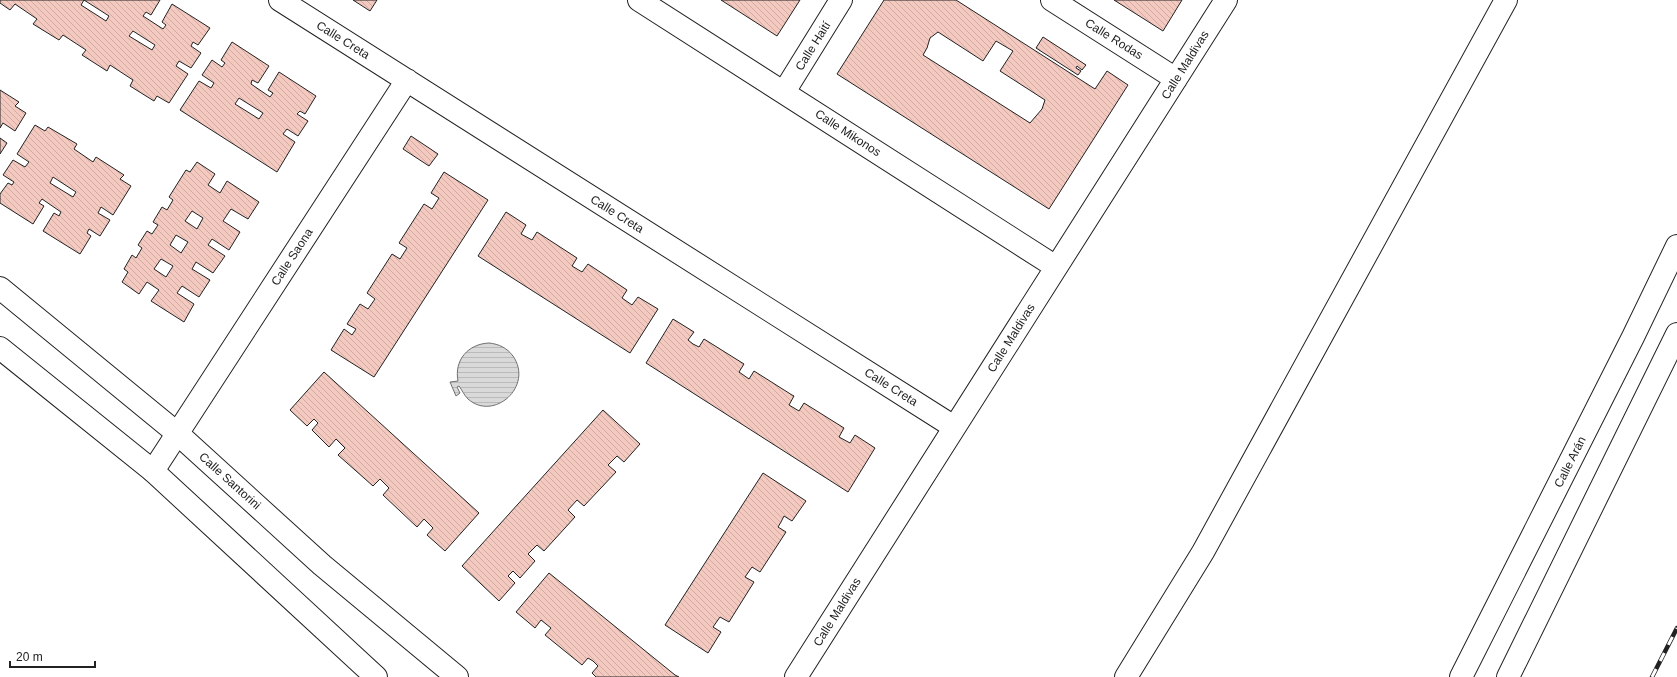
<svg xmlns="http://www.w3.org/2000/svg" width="1677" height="677" font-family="Arial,sans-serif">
	<defs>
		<pattern id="water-rules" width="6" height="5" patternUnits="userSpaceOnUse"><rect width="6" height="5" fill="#d9d9d9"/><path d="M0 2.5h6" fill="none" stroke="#bababa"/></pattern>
		<pattern id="building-back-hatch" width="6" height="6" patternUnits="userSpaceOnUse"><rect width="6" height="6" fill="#f3c9c0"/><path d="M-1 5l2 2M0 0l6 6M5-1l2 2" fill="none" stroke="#d0aca5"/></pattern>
	</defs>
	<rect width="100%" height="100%" fill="#fff"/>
	<path fill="url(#water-rules)" stroke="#6f6f6f" d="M489 343C499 344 507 348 513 356 534 386 494 422 468 399 464 395 462 390 459 386L457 387 460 393 456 396 450 382 458 381C454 360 468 344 489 343Z"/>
	<path fill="url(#building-back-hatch)" stroke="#222" fill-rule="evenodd" d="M0 0H84L81 5 106 21 109 16 84 0H160L151 15 146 12 143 16 163 29 166 25 162 22 172 4 210 28 198 45 193 42 191 46 201 53 191 68 179 61 176 66 188 74 169 103 157 96 154 101 130 86 133 80 110 65 107 71 82 55 86 50 63 35 59 40 33 24 37 19 15 4 10 10 0 3ZM133 31 155 45 152 50 129 36Z
		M353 0H377L370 11Z
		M721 0H800L777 36Z
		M884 0H956L1095 89 1107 71 1128 85 1049 209 837 74ZM938 32 983 61 996 41 1013 51 1000 71 1045 100 1042 109 1030 123 923 55 927 48 930 38Z
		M1114 0H1182L1163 31Z
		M1043 37 1086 65 1082 70 1077 66 1076 68 1081 71 1078 75 1036 48Z
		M232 42 269 66 258 83 252 80 251 84 270 97 273 93 268 90 279 72 316 96 305 114 300 111 297 114 308 121 298 136 287 129 283 134 295 142 277 172 180 110 199 81 211 88 214 83 202 75 212 60 222 67 225 63 221 60ZM239 98 263 113 259 119 235 104Z
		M0 90 19 102 15 106 26 113 15 131 3 123 0 128Z
		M35 125 45 131 48 127 77 144 74 149 93 162 96 157 124 175 120 179 131 186 113 215 101 207 98 213 110 220 100 236 89 229 87 233 91 236 80 254 43 231 54 213 59 216 61 212 42 199 39 203 44 206 33 224 0 203V194L8 183 12 185 14 182 3 175 13 160 25 167 29 162 17 154ZM53 177 76 192 73 197 50 183Z
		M411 136 438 154 429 166 403 149Z
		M0 138 7 143 0 154Z
		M197 162 215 174 208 185 220 193 227 181 259 202 248 219 231 209 223 221 240 232 229 250 212 239 208 245 225 256 213 273 196 262 192 269 210 280 199 297 182 286 177 293 194 304 184 322 151 301 159 290 147 282 139 294 122 282 128 272 124 269 132 255 136 258 142 248 138 245 147 231 152 234 158 225 153 222 162 207 167 210 173 200 169 197 186 170 190 172ZM192 211 203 218 197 229 185 221ZM176 235 188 242 181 253 170 245ZM161 259 173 266 166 277 154 269Z
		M444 172 488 200 374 377 331 350 344 329 352 335 356 329 347 324 360 304 368 309 375 299 367 293 392 254 400 259 407 248 399 243 424 204 432 209 439 198 431 193Z
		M506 212 526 225 521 234 532 240 537 232 577 258 572 266 582 272 588 264 627 290 622 298 632 305 638 297 658 309 630 353 478 256Z
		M673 319 694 332 688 340 693 344 699 347 704 339 744 364 739 372 749 379 754 371 792 395 794 396 789 405 799 411 804 403 844 428 839 437 850 443 855 435 875 448 848 492 646 363Z
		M324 372 479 513 445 551 427 535 433 528 424 519 417 527 383 495 389 488 380 479 373 486 338 455 345 448 336 439 329 447 312 430 318 423 314 419 307 426 290 410Z
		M603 410 640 444 624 462 617 456 608 465 616 472 584 506 577 500 568 510 575 517 544 551 537 545 528 554 535 561 520 578 513 571 508 576 515 583 499 601 462 566Z
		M763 473 806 501 792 521 784 516 781 522 778 527 786 532 760 572 752 567 745 577 754 582 729 622 720 617 713 627 721 632 708 653 665 625Z
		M549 573 675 675 679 677H596L592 673 598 666 593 661 588 658 582 665 545 635 551 628 541 620 535 628 528 622 516 612Z"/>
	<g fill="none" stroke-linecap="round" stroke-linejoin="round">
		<defs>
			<path id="street" d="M280 0 954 427
				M639 0 1056 267
				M1052 0 1176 79
				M784 92 841 0
				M153 471 407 80
				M796 677 1226 0
				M1126 677 1203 552 1506 0"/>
			<path id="secondary" d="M0 288 178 434 322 565 457 677
				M0 348 153 471 376 677
				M1461 677 1633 337 1677 246
				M1508 677 1677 334"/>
		</defs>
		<use href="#street" stroke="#222" stroke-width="24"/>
		<use href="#secondary" stroke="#222" stroke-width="24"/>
		<use href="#street" stroke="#fff" stroke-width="22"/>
		<use href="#secondary" stroke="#fff" stroke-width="22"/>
		<defs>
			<path id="rail" d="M1652 677 1677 628"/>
		</defs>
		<use href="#rail" stroke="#222" stroke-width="4.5"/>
		<use href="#rail" stroke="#fff" stroke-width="3" stroke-dasharray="9" stroke-linecap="butt"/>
	</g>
	<g text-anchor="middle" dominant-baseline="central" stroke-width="3" stroke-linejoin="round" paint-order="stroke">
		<g font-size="12" fill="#222" stroke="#fff">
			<text transform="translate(1114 39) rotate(32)">Calle Rodas</text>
			<text transform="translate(343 40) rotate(32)">Calle Creta</text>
			<text transform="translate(813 46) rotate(-58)">Calle Haití</text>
			<text transform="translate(1185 65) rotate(-58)">Calle Maldivas</text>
			<text transform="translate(848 133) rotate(33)">Calle Mikonos</text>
			<text transform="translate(617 214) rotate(32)">Calle Creta</text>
			<text transform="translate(292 257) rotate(-57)">Calle Saona</text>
			<text transform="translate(1011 338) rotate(-58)">Calle Maldivas</text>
			<text transform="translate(891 387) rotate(32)">Calle Creta</text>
			<text transform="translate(1570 462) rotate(-63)">Calle Arán</text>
			<text transform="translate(230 481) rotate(42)">Calle Santorini</text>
			<text transform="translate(837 612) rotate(-58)">Calle Maldivas</text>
		</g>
	</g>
	<path d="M10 661v6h85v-6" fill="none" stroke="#222222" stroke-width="2"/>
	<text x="16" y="661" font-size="12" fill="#222222" stroke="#ffffff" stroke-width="3" paint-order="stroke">20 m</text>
</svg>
